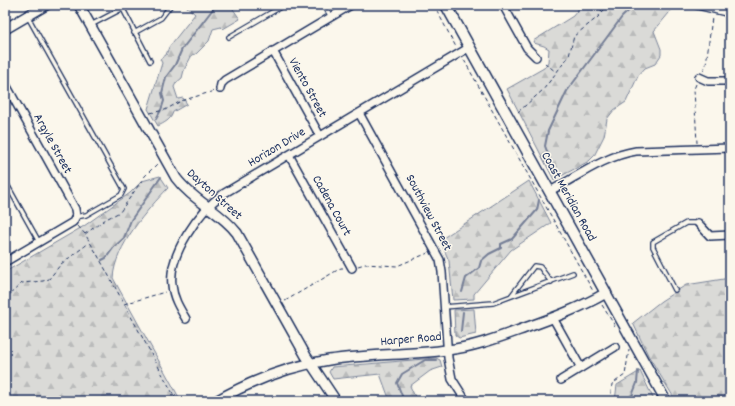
<svg xmlns="http://www.w3.org/2000/svg" width="735" height="406" font-family="Dekko,sans-serif">
	<defs>
		<pattern id="forest-firs" width="22" height="20" patternUnits="userSpaceOnUse"><rect width="22" height="20" fill="#dadad7"/><path d="M5 1l3.5 6h-7zM16 11l3.5 6h-7z" fill="#babbbb"/></pattern>
	</defs>
	<rect width="100%" height="100%" fill="#fbf7ec"/>
	<filter id="ink" filterUnits="userSpaceOnUse"><feTurbulence type="fractalNoise" baseFrequency=".025" numOctaves="2"/><feDisplacementMap in="SourceGraphic" scale="8" xChannelSelector="R" yChannelSelector="G"/><feConvolveMatrix kernelMatrix="1 2 1 2 8 2 1 2 1" color-interpolation-filters="sRGB"/></filter>
	<g filter="url(#ink)">
		<path fill="url(#forest-firs)" stroke="#7a849a" d="M185 5H234L233 9 240 19 223 29 221 27 213 29 209 41 196 54 192 55 184 70 182 78 176 83 174 87 178 99 183 98 187 104 173 112C171 120 164 123 158 126L148 109 162 63 160 59 166 55 169 47 195 14Z
			M595 5H678V8L674 7 654 31 661 49V55L655 64 645 68 638 76 626 102 614 110 607 119 604 136 594 156 589 161 554 180 507 89 544 68 548 62 549 49 544 46 534 43 533 41 573 16 580 7 589 9Z
			M160 176 168 188C147 210 115 246 113 278L181 401H5V272L84 226 130 193 142 181Z
			M529 181 551 223 511 250 474 294V299L453 300 449 261 440 240Z
			M730 278V401H676L648 355 633 323 661 301 686 285Z
			M474 309 476 334 459 338 455 335 454 310Z
			M436 358 440 360 442 367 430 371 410 386 417 401H390L380 374 333 379 329 372 332 367Z
			M640 371 654 400 615 401 617 385Z"/>
		<g fill="none" stroke-linecap="round" stroke-linejoin="round">
			<path stroke="#747e96" stroke-width="2" d="M156 119 161 110 164 101 162 93 166 77 175 65 182 49 216 5
				M552 171V165L545 146 548 131 567 91 622 17 635 5
				M102 260 106 258 114 247 124 238 131 220 161 177
				M462 292 466 278 479 268 481 261 489 254 501 248V244L512 239 537 210 539 200
				M461 331 463 312
				M404 401 397 383 402 374 425 360H436
				M630 401 637 383 638 371"/>
			<defs>
				<path id="service" d="M324 5 331 17
					M123 9 150 61
					M28 17 124 189 121 195 86 215 76 217
					M91 25 129 5
					M134 33 161 18 171 5
					M229 37 284 5
					M5 181 39 242
					M675 290 653 247V242L686 223H698
					M511 296 534 266 540 267 551 282
					M444 307 493 303 573 273"/>
				<path id="minor" d="M503 5 527 48 536 57
					M697 5 730 13
					M273 51 320 136
					M699 77 708 81H730
					M5 83 75 209 76 216 73 222 5 262
					M220 89 221 84 225 80 351 5
					M359 113 440 260 442 272 448 358 452 379 466 401
					M289 155 352 268
					M550 191C577 177 604 156 636 151L730 148
					M698 223 710 236 730 235
					M553 318 581 368
					M186 319C180 309 173 298 172 285 168 255 199 211 223 194L470 47
					M561 380 615 347"/>
				<path id="tertiary" d="M79 5 176 178C193 201 220 211 237 233L306 356 336 401
					M5 29 46 5
					M216 401C251 381 289 366 329 360 368 354 408 355 447 350 474 347 500 337 525 328 553 318 580 308 606 293L666 401"/>
				<path id="secondary" d="M446 5 606 293"/>
			</defs>
			<use href="#service" stroke="#1b2f5e" stroke-width="6"/>
			<use href="#minor" stroke="#1b2f5e" stroke-width="10"/>
			<use href="#tertiary" stroke="#1b2f5e" stroke-width="12"/>
			<use href="#secondary" stroke="#1b2f5e" stroke-width="13"/>
			<path stroke="#1b2f5e" stroke-width="1" stroke-dasharray="4 3" stroke-linecap="butt" d="M434 5 456 47
				M595 5 602 11
				M464 60 593 291
				M545 63 556 72
				M703 71 706 65 712 17
				M696 84 694 89 697 143
				M518 112 543 90 569 56 574 36 598 17 608 5
				M150 113 165 110 181 101 214 91
				M78 226 85 234 97 254 177 401
				M85 234 106 219 120 212 145 176 157 164
				M358 266 365 264 397 266 428 253
				M5 299 22 283 43 281 49 279 61 264 89 243
				M285 301 341 268H344
				M124 304 165 292
				M602 305 615 326
				M610 401 612 384 625 375 629 350"/>
			<use href="#service" stroke="#fbf7ec" stroke-width="3.5"/>
			<use href="#minor" stroke="#fbf7ec" stroke-width="7"/>
			<use href="#tertiary" stroke="#fbf7ec" stroke-width="9"/>
			<use href="#secondary" stroke="#fbf7ec" stroke-width="10"/>
		</g>
	</g>
	<g text-anchor="middle" dominant-baseline="central" stroke-width="3" stroke-linejoin="round" paint-order="stroke">
		<g font-size="13" fill="#1b2f5e" stroke="#fbf7ec">
			<text transform="translate(307 88) rotate(61)">Viento Street</text>
			<text transform="translate(52 144) rotate(61)">Argyle Street</text>
			<text transform="translate(277 148) rotate(-31)">Horizon Drive</text>
			<text transform="translate(214 195) rotate(42)">Dayton Street</text>
			<text transform="translate(568 197) rotate(61)">Coast Meridian Road</text>
			<text transform="translate(331 206) rotate(61)">Cadena Court</text>
			<text transform="translate(428 213) rotate(62)">Southview Street</text>
			<text transform="translate(411 340) rotate(-5)">Harper Road</text>
		</g>
	</g>
	<rect width="735" height="406" fill="none" stroke="#fbf7ec" stroke-width="20"/>
	<rect x="10" y="10" width="715" height="386" fill="none" stroke="#1b2f5e" stroke-width="1.5" filter="url(#ink)"/>
</svg>
